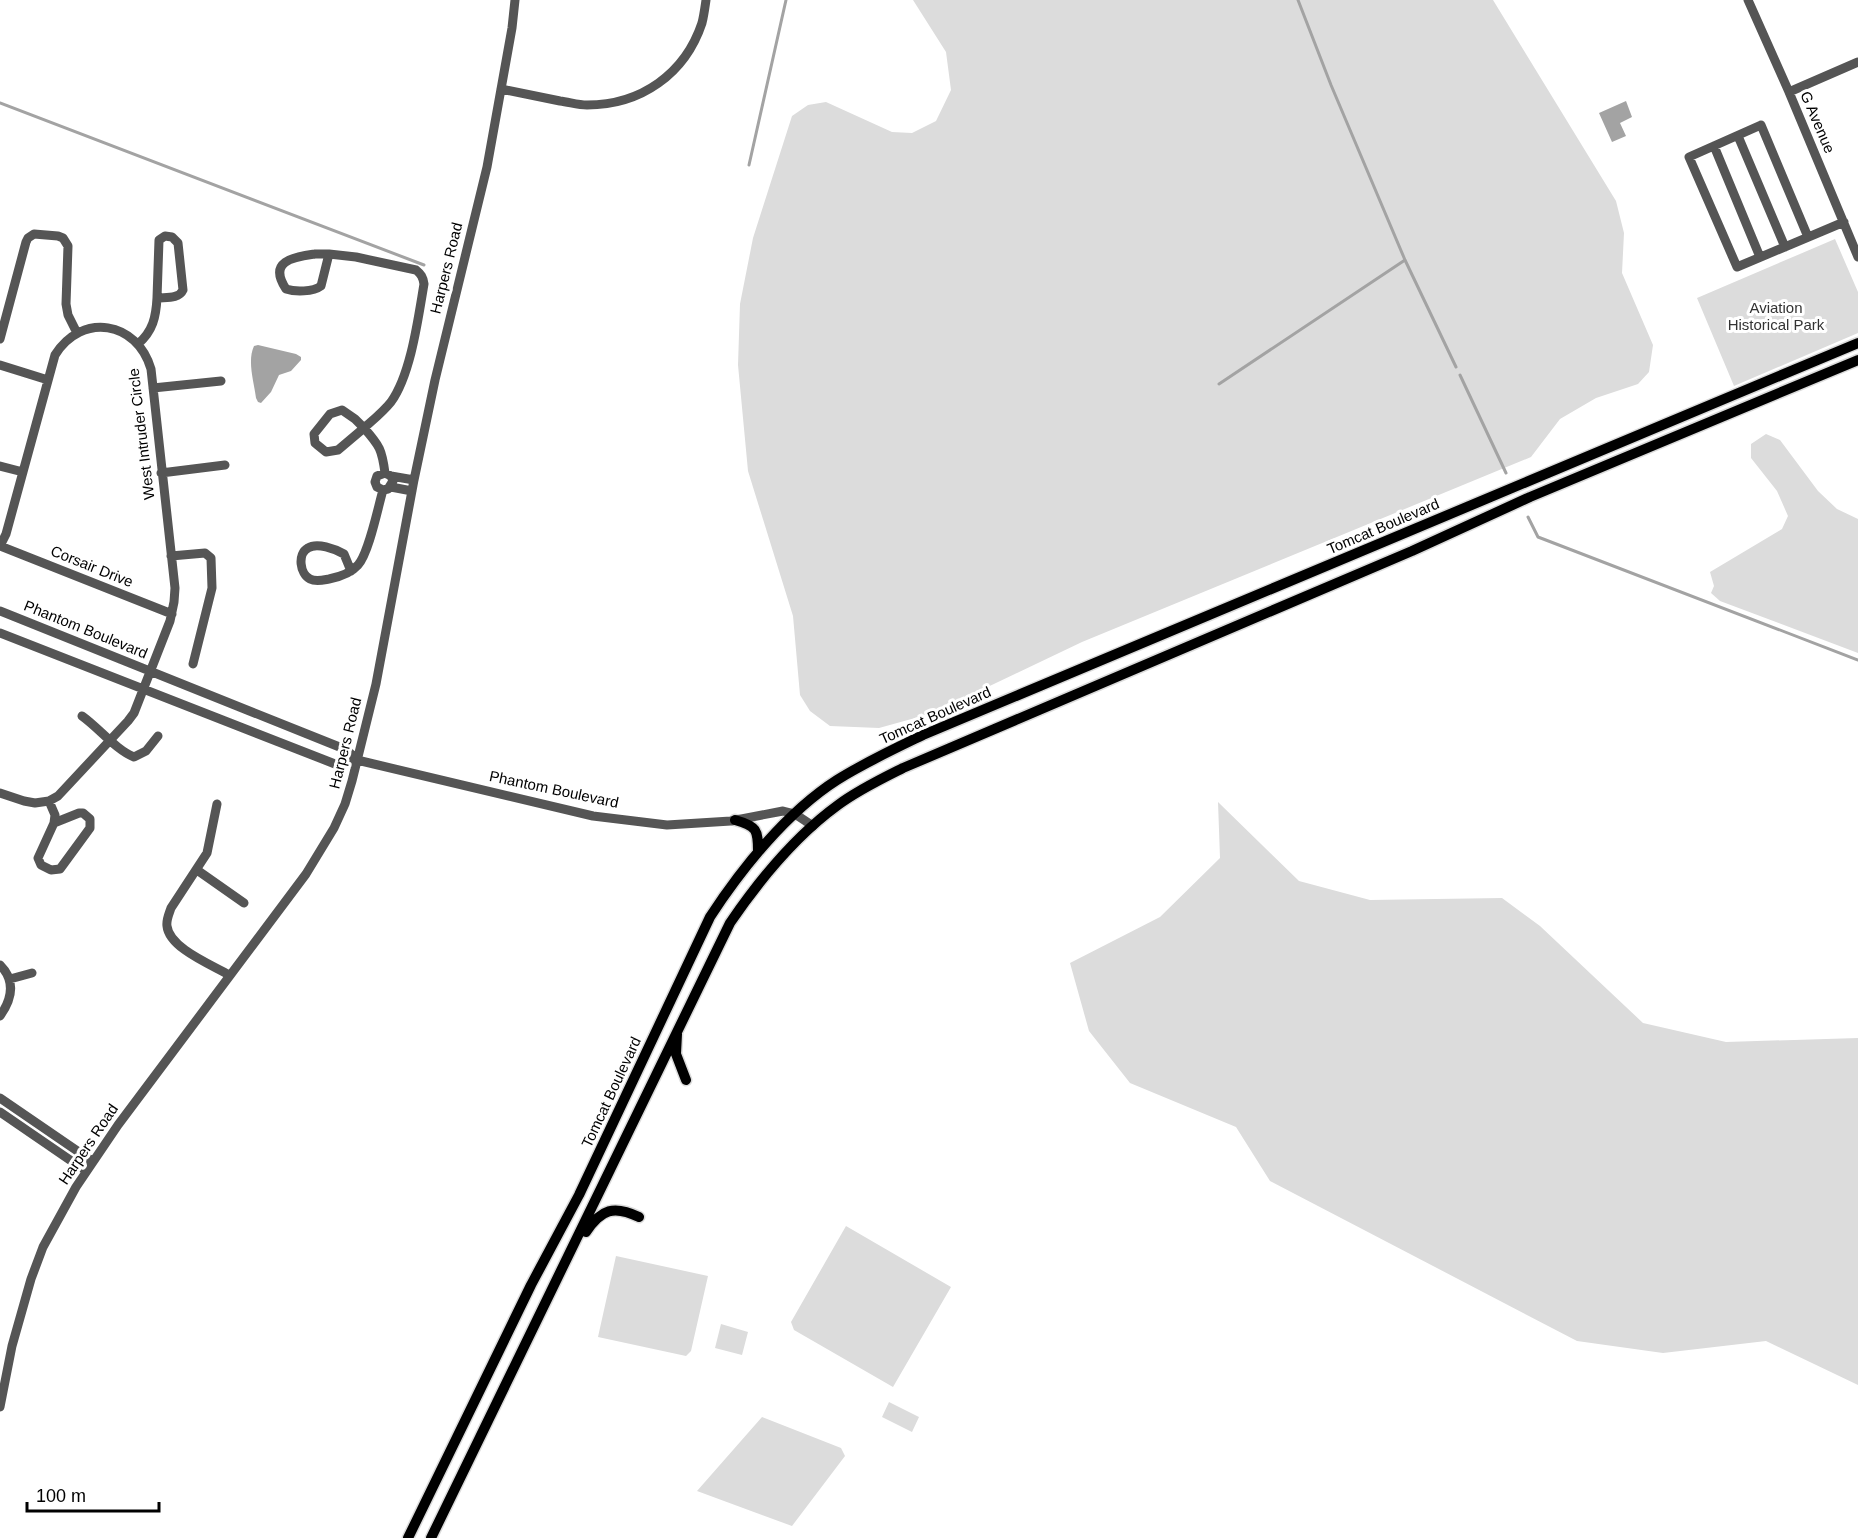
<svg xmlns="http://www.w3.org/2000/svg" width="1858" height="1538" font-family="Helvetica,sans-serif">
	<rect width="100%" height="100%" fill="#fff"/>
	<path fill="#dcdcdc" d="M913 0H1493L1616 201 1624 233 1622 273 1653 345 1649 372 1638 384 1596 398 1560 419 1531 457 1082 642 933 713 879 728 830 726 810 711 800 695 793 616 748 471 738 365 740 304 753 238 792 116 808 105 826 102 892 132 912 133 936 121 951 90 946 52Z
		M1835 239 1858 292V333L1734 386 1697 298Z
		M1766 434 1780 440 1818 491 1837 509 1858 519V653L1720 601 1711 593 1714 586 1710 572 1782 529 1788 516 1777 491 1751 458V444Z
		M1218 802 1299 881 1370 900 1502 898 1540 926 1643 1023 1726 1042 1858 1038V1385L1766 1341 1663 1353 1577 1341 1270 1181 1236 1127 1130 1083 1089 1031 1070 963 1160 917 1220 858Z
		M846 1226 951 1287 893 1387 794 1330 791 1322Z
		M616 1256 708 1276 691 1351 686 1356 598 1337Z
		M721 1324 748 1332 742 1355 715 1348Z
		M889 1402 919 1417 912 1432 882 1417Z
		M762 1417 841 1448 845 1456 792 1526 697 1491Z"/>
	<path fill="#a3a3a3" d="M1626 101 1632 117 1620 123 1626 136 1612 142 1599 113Z
		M258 345 296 354 301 357V360L291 371 279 375 271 392 261 403 258 402 256 398C254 382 247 361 254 346Z"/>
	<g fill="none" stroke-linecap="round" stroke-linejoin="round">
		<path stroke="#a3a3a3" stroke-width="3" d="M1298 0 1331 85 1405 260 1456 367
			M0 103 424 265
			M749 165 786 0
			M1460 375 1506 473
			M1219 384 1405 260
			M1528 517 1538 537 1858 660"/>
		<defs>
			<path id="major" d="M735 820C757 826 758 830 758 851
				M677 1034 676 1054 686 1080
				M586 1232C601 1209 614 1205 639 1217
				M408 1538 531 1285 579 1195 710 917C742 868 787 812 837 780 864 763 894 749 923 735L1858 343
				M431 1538 730 923C760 879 794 837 838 805 858 790 881 779 903 768L1412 551 1530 497 1858 360"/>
		</defs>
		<use href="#major" stroke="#dbdbdb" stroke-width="13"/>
		<path stroke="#555" stroke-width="9" d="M1748 0 1789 92 1858 257
			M501 89C521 93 541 97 560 101 569 102 578 105 587 105 641 105 685 74 702 23 704 15 705 7 706 0
			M1789 92 1858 62
			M1738 136 1785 247
			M1714 146 1760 257
			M165 236 172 237 178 243 183 290C179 299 166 297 157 298L159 240Z
			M1808 237 1761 125 1689 157 1737 267C1772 252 1808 237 1844 222
			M315 254H329L321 286C313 292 295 292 286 289 267 260 295 257 315 254Z
			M329 254 356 257 416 270C421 274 423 277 424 284 418 319 411 374 391 402 383 412 373 420 364 428 380 446 382 450 385 473
			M0 339 26 242 28 238 34 234 58 236 63 238 68 246 66 304 68 315 77 333
			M138 344C153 331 156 317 157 298
			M0 365 48 380
			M153 388 221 381
			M342 410 355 419 364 428 338 450 326 452 315 443 314 434 330 414Z
			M0 466 23 472
			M161 473 225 465
			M391 476 414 480
			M391 487 412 491
			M383 490 388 489 393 481 391 476 385 473
			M383 490 377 487 375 482 377 476 385 473
			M0 546 6 534 55 355C82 312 137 321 151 369L175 588 174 602 170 621 134 713 128 721 58 796 49 801 35 803 24 801 0 793
			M0 546 172 614
			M171 556 205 553 211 558 212 588 193 664
			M351 571 344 554C335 549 317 542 308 548 297 554 300 574 310 579 316 582 323 580 329 579 339 577 351 573 358 565 369 553 378 507 383 490
			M0 611 347 750 357 760 593 816 667 825 731 821 783 811 795 814 813 826
			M0 633 335 764H348L357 760
			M82 716C99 728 116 750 134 757L146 751 158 736
			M49 801 55 815 54 823
			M217 804 207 853 171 908C169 914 166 920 167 926 169 948 212 965 229 975
			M79 813H83L90 819V828L60 869 51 870 41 865 38 858 54 823Z
			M197 870 244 903
			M0 965C16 981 12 999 0 1016
			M10 979 32 973
			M0 1098 92 1161
			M0 1112 86 1171
			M0 1407 12 1346 31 1279 43 1247 76 1187 118 1125 306 874 334 828 345 804 352 781 376 684 414 480 435 380 487 167 512 28 515 0"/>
		<use href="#major" stroke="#000" stroke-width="10"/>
	</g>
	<g text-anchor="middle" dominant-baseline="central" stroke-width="6" stroke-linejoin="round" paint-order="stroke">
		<g font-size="15" fill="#000" stroke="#fff">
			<text transform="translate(1818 122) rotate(67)">G Avenue</text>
			<text transform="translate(446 268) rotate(-76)">Harpers Road</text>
			<text transform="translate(141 434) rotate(-97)">West Intruder Circle</text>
			<text transform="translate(1383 526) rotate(-23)">Tomcat Boulevard</text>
			<text transform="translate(92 566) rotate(22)">Corsair Drive</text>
			<text transform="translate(86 629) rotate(22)">Phantom Boulevard</text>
			<text transform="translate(935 715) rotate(-24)">Tomcat Boulevard</text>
			<text transform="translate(345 743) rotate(-76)">Harpers Road</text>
			<text transform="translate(554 789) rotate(12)">Phantom Boulevard</text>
			<text transform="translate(611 1092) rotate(-65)">Tomcat Boulevard</text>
			<text transform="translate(88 1144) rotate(-56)">Harpers Road</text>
		</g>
		<g font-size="15" fill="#333" stroke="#fff">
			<text x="1776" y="307">Aviation<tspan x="1776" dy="17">Historical Park</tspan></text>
		</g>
	</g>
	<path d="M27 1502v9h132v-9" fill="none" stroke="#000000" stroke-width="3"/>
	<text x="36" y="1502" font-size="18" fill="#000000" stroke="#ffffff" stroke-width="4.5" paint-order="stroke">100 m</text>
</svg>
